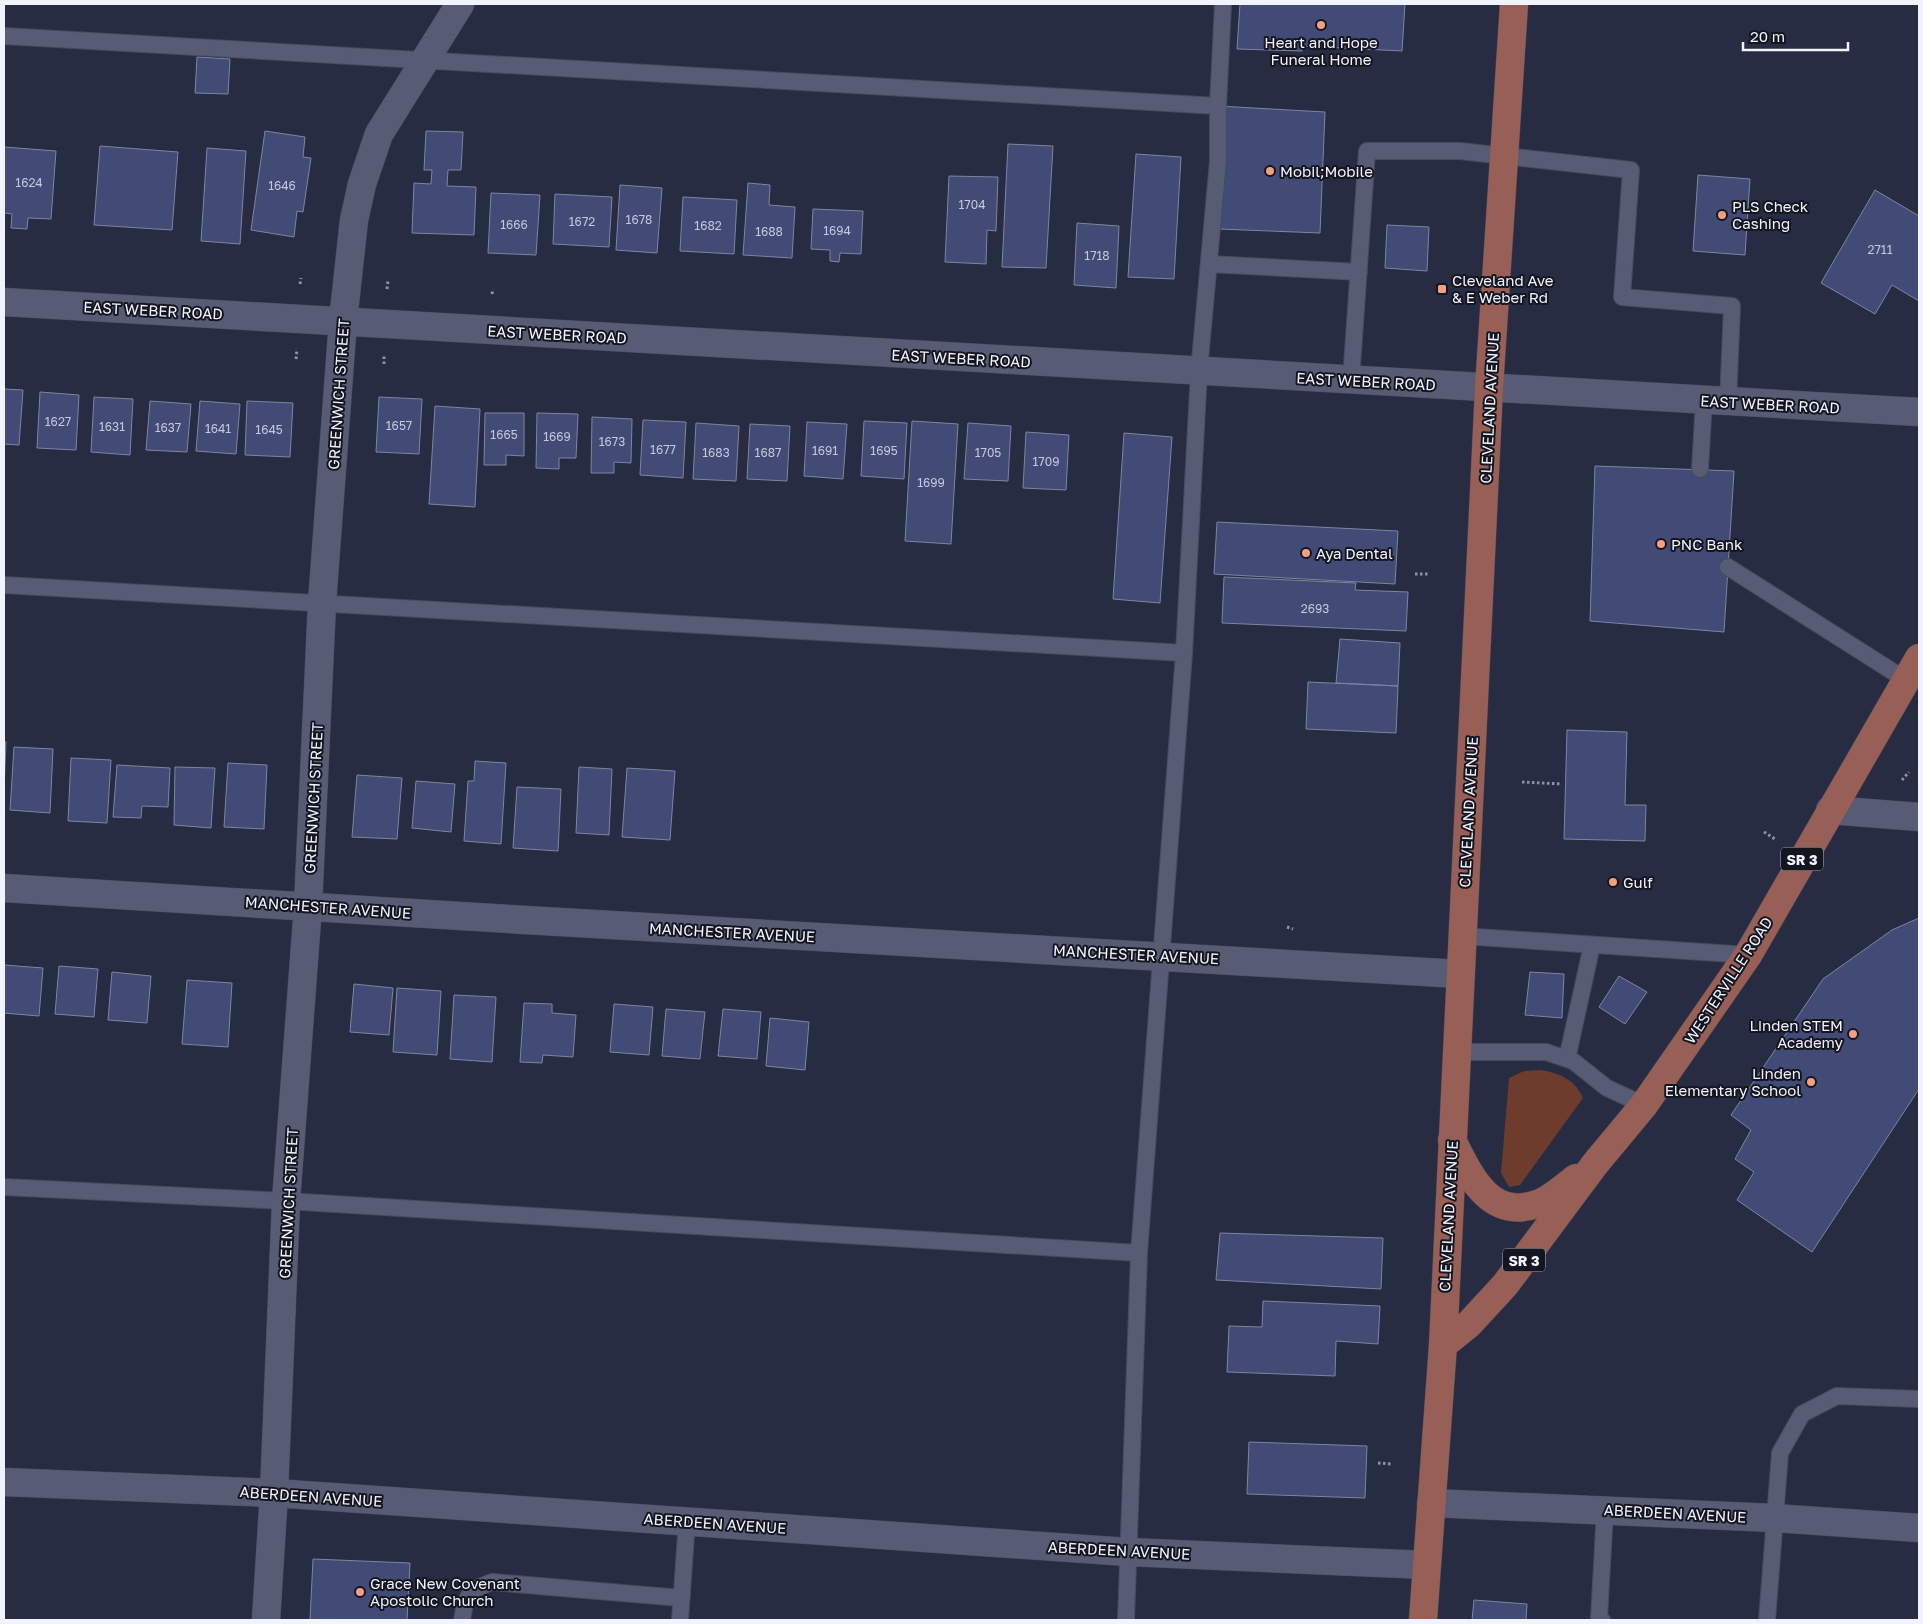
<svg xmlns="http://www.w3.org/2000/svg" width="1923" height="1624" font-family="'Golos Text',sans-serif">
	<rect width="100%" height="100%" fill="#282c42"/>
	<path fill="#6d3c2d" d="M1541 1070C1561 1074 1574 1079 1583 1098L1520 1185 1509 1187 1501 1173 1509 1078 1524 1071Z"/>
	<path fill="#424a76" stroke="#7f859f" d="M1240 4H1405L1402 51 1302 46V51L1237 49Z
		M197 57 230 59 228 94 195 93Z
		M1218 106 1325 112 1320 233 1219 229Z
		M265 131 305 137 303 157 311 158 303 212 297 211 294 237 251 230Z
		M426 131 463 132 461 170H448L447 186 476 187 474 235 412 233 414 183 431 184 432 170H424Z
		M1008 144 1053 146 1046 268 1002 267Z
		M100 146 178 152 172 230 94 225Z
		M4 147 56 151 51 219 28 218 27 229 11 228 12 214 4 213Z
		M207 148 246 151 240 244 201 241Z
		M1136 154 1181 157 1174 279 1128 277Z
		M1698 175 1750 179 1745 255 1693 251Z
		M949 176 998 177 996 231 987 230 986 264 945 262Z
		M748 183 770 185 769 205 795 207 792 258 743 255Z
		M620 185 662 188 657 253 616 250Z
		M1875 190 1919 216V301L1892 285 1875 314 1821 283Z
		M491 193 540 195 536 255 488 253Z
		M555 194 612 197 609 247 553 244Z
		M683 197 737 200 734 254 680 251Z
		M813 209 863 211 861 254 840 253 839 262 830 261V250L811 249Z
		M1077 223 1119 226 1116 288 1074 285Z
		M1387 225 1429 227 1427 271 1385 268Z
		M4 389 23 390 19 445 4 444Z
		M40 392 79 395 76 450 37 448Z
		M94 397 133 399 130 455 91 452Z
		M379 397 422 399 419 454 376 452Z
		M150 401 191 404 187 452 146 450Z
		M200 401 240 404 236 454 196 451Z
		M247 401 293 403 290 457 245 455Z
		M435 406 480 409 475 507 429 504Z
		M485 413H524V456L506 455V465H484Z
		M537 413 578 414 576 458H559V469L536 468Z
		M592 417 632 419 631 463 614 462V473H591Z
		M643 420 686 422 683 478 640 475Z
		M864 421 907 423 904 479 861 476Z
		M912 421 958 424 951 544 905 541Z
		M807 422 847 424 843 479 804 476Z
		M696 423 739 426 736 481 693 479Z
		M968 423 1011 426 1008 481 964 479Z
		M750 424 790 426 787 481 747 479Z
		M1026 432 1069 435 1066 490 1023 488Z
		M1124 433 1172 437 1160 603 1113 599Z
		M1595 466 1734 471 1724 632 1590 621Z
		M1217 522 1398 531 1395 584 1214 574Z
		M1224 577 1356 583 1355 590 1408 592 1406 631 1222 623Z
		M1340 639 1400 643 1398 686 1336 683Z
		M1308 682 1398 686 1396 733 1306 729Z
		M1567 730 1627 732 1625 805H1646L1645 841 1564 839Z
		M4 741 6 742 4 788Z
		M14 747 53 749 50 813 10 810Z
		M71 758 111 760 107 823 68 821Z
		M475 761 506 763 501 844 464 841 468 781H474Z
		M228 763 267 765 264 829 224 827Z
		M117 765 170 768 168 807 142 806 141 818 113 817Z
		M175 767 215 768 211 828 174 825Z
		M579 767 612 769 609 835 576 833Z
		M627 768 675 771 670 840 622 837Z
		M357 775 402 778 397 839 352 837Z
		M416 781 455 784 451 832 412 828Z
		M517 787 561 789 558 851 513 848Z
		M1919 918V1089L1812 1252 1737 1200 1754 1172 1735 1159 1751 1130 1731 1115 1823 979 1892 930Z
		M4 965 43 968 39 1016 4 1013Z
		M59 966 98 969 94 1017 55 1014Z
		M112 972 151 976 147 1023 108 1020Z
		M1530 972 1564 974 1562 1018 1525 1015Z
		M1619 976 1647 992 1625 1024 1599 1007Z
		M187 980 232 983 228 1047 182 1044Z
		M354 984 393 988 389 1035 350 1032Z
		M397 988 441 991 437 1055 393 1052Z
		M454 995 496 997 492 1062 450 1059Z
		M524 1003 552 1004V1013L576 1015 573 1057 543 1055 542 1063 520 1062Z
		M614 1004 653 1007 649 1055 610 1052Z
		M666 1009 705 1012 700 1059 662 1056Z
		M723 1009 761 1012 757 1059 718 1056Z
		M770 1018 809 1022 805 1070 766 1066Z
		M1220 1233 1383 1238 1381 1289 1216 1280Z
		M1263 1301 1380 1306 1378 1344 1336 1341 1335 1376 1227 1372 1229 1326 1262 1327Z
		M1249 1442 1367 1446 1365 1498 1247 1494Z
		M313 1559 410 1563 407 1620H310Z
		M1474 1600 1527 1604 1526 1620H1472Z"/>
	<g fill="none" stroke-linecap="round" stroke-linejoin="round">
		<defs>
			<path id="service" d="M4 36 1218 106
				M1209 264 1359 272
				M1351 380 1367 151H1460L1631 170 1622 297 1732 306 1728 402
				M1700 469 1704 400
				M1728 567 1906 680
				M4 585 1184 653
				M1462 936 1748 955
				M1456 1052H1546L1573 1061 1607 1088 1644 1105
				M1567 1059 1592 945
				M4 1187 286 1201 1139 1253
				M462 1620 465 1603 472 1590 492 1582 681 1598
				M680 1620 687 1521
				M1126 1620 1139 1253 1184 653 1199 371 1218 161V106L1223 4
				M1602 1620 1599 1619 1605 1510
				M1767 1620 1780 1453 1802 1414 1837 1396 1919 1399"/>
			<path id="minor" d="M1830 810 1919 817
				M4 888 525 920 1460 974
				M4 1482 274 1493 1128 1552 1426 1565
				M1431 1503 1774 1518 1919 1528
				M266 1620 274 1493 286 1201 308 906 322 603 343 321 354 220 362 184 379 134 460 4"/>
			<path id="tertiary" d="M4 302 1919 412"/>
			<path id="primary" d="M1452 1140C1470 1176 1489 1220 1537 1204 1550 1200 1564 1187 1576 1178
				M1443 1345 1469 1324 1505 1285 1595 1164 1644 1105 1748 955 1919 658
				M1423 1620 1443 1345 1489 388 1514 4"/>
		</defs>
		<use href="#service" stroke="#474a5c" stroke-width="18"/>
		<use href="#minor" stroke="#474a5c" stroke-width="29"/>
		<use href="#tertiary" stroke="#474a5c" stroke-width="29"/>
		<use href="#primary" stroke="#474a5c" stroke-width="29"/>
		<path stroke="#8f92a3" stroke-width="3" stroke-dasharray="2.5 2.5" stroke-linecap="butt" d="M300 284 301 278
			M387 289 388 281
			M492 294 493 289
			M296 359 297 349
			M384 364V356
			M1415 574H1430
			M1902 780 1909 772
			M1522 782 1562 784
			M1764 832 1775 839
			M1287 927 1293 929
			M1378 1463 1392 1464"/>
		<use href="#service" stroke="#575c74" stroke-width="16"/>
		<use href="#minor" stroke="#575c74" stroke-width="28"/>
		<use href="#tertiary" stroke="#575c74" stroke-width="28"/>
		<use href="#primary" stroke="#985f56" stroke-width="28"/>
	</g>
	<g fill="#f39f85" stroke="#13151f" stroke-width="2">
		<circle cx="1321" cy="25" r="5"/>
		<circle cx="1270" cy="171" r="5"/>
		<circle cx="1722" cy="215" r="5"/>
		<rect x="1437" y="284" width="10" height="10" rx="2.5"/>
		<circle cx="1661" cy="544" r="5"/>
		<circle cx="1306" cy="553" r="5"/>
		<circle cx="1613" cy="882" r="5"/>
		<circle cx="1853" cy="1034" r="5"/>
		<circle cx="1811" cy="1082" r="5"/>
		<circle cx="360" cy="1592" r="5"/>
	</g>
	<g text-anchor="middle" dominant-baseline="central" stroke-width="4" stroke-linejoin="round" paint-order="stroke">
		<g font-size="12" fill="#c5c9dd">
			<text x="29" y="182">1624</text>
			<text x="282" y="185">1646</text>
			<text x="972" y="204">1704</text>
			<text x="639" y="219">1678</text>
			<text x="582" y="221">1672</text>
			<text x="514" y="224">1666</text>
			<text x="708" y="225">1682</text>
			<text x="837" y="230">1694</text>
			<text x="769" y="231">1688</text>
			<text x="1880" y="249">2711</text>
			<text x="1097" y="255">1718</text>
			<text x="58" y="421">1627</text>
			<text x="399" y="425">1657</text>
			<text x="112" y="426">1631</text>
			<text x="168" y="427">1637</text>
			<text x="218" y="428">1641</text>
			<text x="269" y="429">1645</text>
			<text x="504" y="434">1665</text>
			<text x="557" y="436">1669</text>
			<text x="612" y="441">1673</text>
			<text x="663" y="449">1677</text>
			<text x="825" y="450">1691</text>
			<text x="884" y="450">1695</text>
			<text x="716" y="452">1683</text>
			<text x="768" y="452">1687</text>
			<text x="988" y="452">1705</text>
			<text x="1046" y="461">1709</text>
			<text x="931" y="482">1699</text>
			<text x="1315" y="608">2693</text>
		</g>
		<g fill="#13151f" stroke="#aeb0bc" stroke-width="1">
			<rect x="1781" y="847.5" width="42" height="23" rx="4"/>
			<rect x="1503" y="1248.5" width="42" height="23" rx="4"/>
		</g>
		<g font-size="14" font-weight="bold" fill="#f1f3ff">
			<text x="1802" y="859">SR 3</text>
			<text x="1524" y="1260">SR 3</text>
		</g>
		<g font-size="15" fill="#f1f3ff" stroke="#13151f" text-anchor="start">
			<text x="1321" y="42" text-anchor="middle">Heart and Hope<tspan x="1321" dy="17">Funeral Home</tspan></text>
			<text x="1280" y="171">Mobil;Mobile</text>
			<text x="1732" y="206">PLS Check<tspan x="1732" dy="17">Cashing</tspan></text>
			<text x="1452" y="280">Cleveland Ave<tspan x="1452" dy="17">&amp; E Weber Rd</tspan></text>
			<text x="1671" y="544">PNC Bank</text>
			<text x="1316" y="553">Aya Dental</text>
			<text x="1623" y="882">Gulf</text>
			<text x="1843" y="1025" text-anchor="end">Linden STEM<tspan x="1843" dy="17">Academy</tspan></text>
			<text x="1801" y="1073" text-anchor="end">Linden<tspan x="1801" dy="17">Elementary School</tspan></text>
			<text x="370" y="1583">Grace New Covenant<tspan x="370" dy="17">Apostolic Church</tspan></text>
		</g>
		<g font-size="15" fill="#f1f3ff" stroke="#13151f">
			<text transform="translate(153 310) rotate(3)">EAST WEBER ROAD</text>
			<text transform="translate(557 334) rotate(3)">EAST WEBER ROAD</text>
			<text transform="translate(961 358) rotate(3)">EAST WEBER ROAD</text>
			<text transform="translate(1366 381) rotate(3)">EAST WEBER ROAD</text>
			<text transform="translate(338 394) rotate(-86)">GREENWICH STREET</text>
			<text transform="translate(1770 404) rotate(3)">EAST WEBER ROAD</text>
			<text transform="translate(1489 408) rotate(-87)">CLEVELAND AVENUE</text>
			<text transform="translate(313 798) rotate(-87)">GREENWICH STREET</text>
			<text transform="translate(1468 812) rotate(-87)">CLEVELAND AVENUE</text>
			<text transform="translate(328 907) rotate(4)">MANCHESTER AVENUE</text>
			<text transform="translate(732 932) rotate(3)">MANCHESTER AVENUE</text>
			<text transform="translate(1136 954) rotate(3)">MANCHESTER AVENUE</text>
			<text transform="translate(1728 980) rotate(-57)">WESTERVILLE ROAD</text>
			<text transform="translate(288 1203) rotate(-87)">GREENWICH STREET</text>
			<text transform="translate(1448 1216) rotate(-87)">CLEVELAND AVENUE</text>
			<text transform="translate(311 1496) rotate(4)">ABERDEEN AVENUE</text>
			<text transform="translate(1675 1513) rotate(3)">ABERDEEN AVENUE</text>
			<text transform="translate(715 1523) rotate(4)">ABERDEEN AVENUE</text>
			<text transform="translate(1119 1550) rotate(3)">ABERDEEN AVENUE</text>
		</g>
	</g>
	<rect width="1923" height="1624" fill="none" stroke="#f1f3ff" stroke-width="10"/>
	<path d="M1743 42v8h105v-8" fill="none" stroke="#f1f3ff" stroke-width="2.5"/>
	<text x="1750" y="42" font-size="15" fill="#f1f3ff" stroke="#13151f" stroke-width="4" paint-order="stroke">20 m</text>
</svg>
